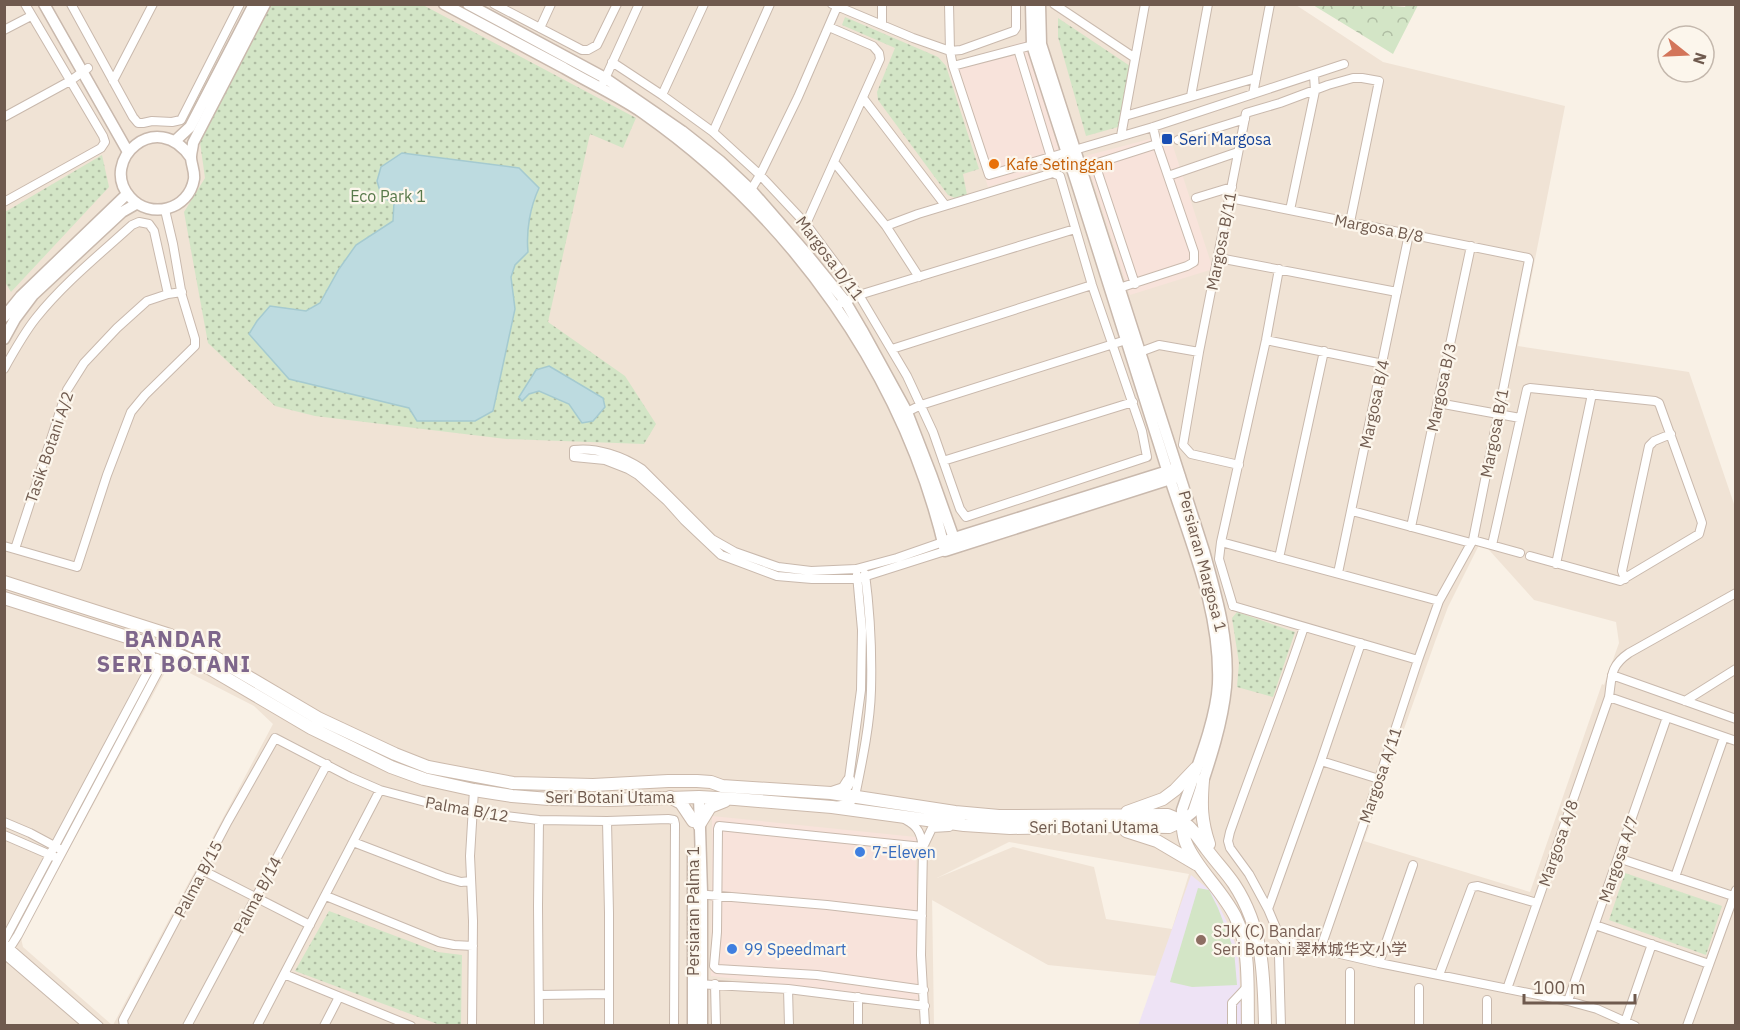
<svg xmlns="http://www.w3.org/2000/svg" width="1740" height="1030" font-family="'IBM Plex Sans','Noto Sans SC',sans-serif">
	<defs>
		<pattern id="forest-crowns" width="20" height="18" patternUnits="userSpaceOnUse" patternTransform="scale(1.5)"><rect width="20" height="18" fill="#d3e5c6"/><path d="M2 6a3 3 0 1 1 6 0M12 15a3 3 0 1 1 6 0" fill="none" stroke="#afbda3"/></pattern>
		<pattern id="park-dots" width="8" height="8" patternUnits="userSpaceOnUse" patternTransform="scale(1.5)"><rect width="8" height="8" fill="#d3e5c6"/><path d="M2 2h.1M6 6h.1" fill="none" stroke="#afbda3" stroke-width="1.8" stroke-linecap="round"/></pattern>
	</defs>
	<rect width="100%" height="100%" fill="#f9f1e6"/>
	<path fill="#f0e3d5" fill-rule="evenodd" d="M5 5H1296L1383 62 1565 106 1518 346 1689 372 1735 507V1025H1139L1157 976 1048 965 932 900V895L934 1025H113L273 724 254 706 178 667H168L21 938 23 947 112 1025 5 1026ZM1481 541 1534 600 1616 622 1619 643 1604 685 1602 684 1530 892 1364 841 1436 639 1448 607ZM1009 842 1189 874 1172 929 1106 919 1094 867 1013 847 937 878Z"/>
	<path fill="#f8e3db" d="M1025 41 1063 163 988 187 950 65Z
		M1169 134 1213 269 1130 295 1085 156Z
		M712 816 916 837 918 1000 711 976Z"/>
	<path fill="#eee3f5" d="M1191 875 1212 892 1227 922 1238 951 1242 1025 1138 1026Z"/>
	<path fill="url(#forest-crowns)" d="M1313 5H1393L1394 6 1405 7 1406 5H1418L1393 54Z"/>
	<path fill="url(#park-dots)" d="M271 5H423L636 118 623 148 590 134 548 322 625 376 656 424 644 444 506 439 315 416 275 406 208 343 184 212 205 178 200 142Z
		M845 17 938 57 946 66 979 169 963 174 967 195 955 198 948 195 878 100 877 92 895 48 842 25Z
		M1058 18 1130 66 1118 127 1086 136 1058 37Z
		M102 155 109 187 11 292 5 282V212Z
		M1237 612 1295 632 1273 697 1237 687 1239 663 1232 618Z
		M1625 873 1722 906 1706 955 1609 920Z
		M329 911 438 952 462 955 461 1025H440L295 971Z"/>
	<path fill="#d3e5c6" d="M1198 888 1209 890 1218 908 1234 950 1237 985 1192 987 1170 982Z"/>
	<path fill="#bddbe0" stroke="#a5cad0" stroke-width="1.5" d="M402 153 519 168 539 188C530 207 526 231 528 252L515 265 511 277 515 309 493 411 475 421H417L409 408 289 379 249 334 257 321 270 306 306 311 320 303 339 269 356 245 393 221 394 202 382 198 377 181 381 167Z
		M549 366 603 398 605 407 593 421 582 423 569 404 539 391 529 394 522 401 519 397 536 370Z"/>
	<g fill="none" stroke-linecap="round" stroke-linejoin="round">
		<defs>
			<path id="minor" d="M71 4 133 117 138 123H143L152 121 172 122 181 120 240 4
				M494 4 582 50H588L597 45 617 4
				M832 4 913 38 950 51 961 50 1014 31 1016 28V4
				M882 4V25
				M949 4 950 51 953 66 989 175 1153 127 1344 64
				M1054 4 1135 58
				M540 28 551 4
				M4 30 31 16
				M1018 49 1051 157
				M612 62 662 95 713 132 760 175 806 224 859 295 907 376 933 432 960 509 966 517 1147 457 1142 431 1092 285 1060 176 1053 173 918 214 886 226
				M953 66 1037 44
				M113 81 153 4
				M603 83 639 4
				M1253 94 1270 4
				M662 95 704 4
				M1191 96 1208 4
				M863 98 945 205
				M1125 116 1256 78
				M4 117 70 81 88 68
				M713 132 770 4
				M1121 136 1145 4
				M1178 140 1245 119
				M834 162 886 226 919 277
				M1095 164 1135 284
				M1082 168 1157 144
				M1168 176 1238 152
				M749 193 760 175 798 97 837 7
				M1196 198 1232 187
				M1230 198 1528 258 1529 260 1473 540 1439 601 1418 660 1379 779 1320 950
				M4 202 101 148 105 142 103 136 25 4
				M1290 210 1315 91 1314 75
				M806 224 880 59 879 53 873 46 829 27
				M1219 258 1397 292
				M1116 289 1187 266 1194 262V252L1157 144 1153 127
				M835 306 859 295 1075 229
				M1266 340 1383 364
				M892 349 1092 285
				M1140 352 1159 345 1199 352
				M4 369C14 351 24 333 36 318 63 284 100 254 132 225L139 222 149 224 154 231 168 294
				M1438 403 1520 418
				M907 412 921 405 1126 340
				M943 461 1133 402
				M1239 465 1191 454 1183 445 1199 352 1246 113 1280 103 1328 85 1353 78H1362L1379 81 1350 222
				M1352 511 1471 543
				M1411 527 1471 246
				M1473 540 1520 553
				M943 542 897 558 856 569 811 571 778 567 735 552 712 539 642 469C623 456 596 447 574 450V457L605 460 628 469 638 475 667 501 684 520 721 555 777 576 812 579H857L945 551
				M1221 542 1439 601
				M1492 545 1527 389 1530 388 1655 401 1659 403 1700 517 1702 523 1699 534 1620 581 1530 556
				M4 546 77 567 107 475 131 412 145 395 195 346V339L182 296 173 244 165 210
				M15 549 67 390 84 363 117 328 147 301 168 294 182 292
				M1279 558 1324 351
				M1556 564 1592 394
				M1338 573 1409 234
				M1625 579 1622 571 1649 446 1654 441 1671 434
				M1233 606 1219 559 1221 542 1266 340 1279 269
				M1233 606 1418 660
				M1304 627C1281 696 1254 763 1230 832L1228 841 1230 848 1249 874 1268 909 1279 935 1283 940 1289 942 1379 963 1568 1001 1597 1009 1635 1026
				M1612 675 1736 719
				M1609 697 1736 741
				M1685 701 1736 669
				M1321 761 1379 779
				M848 786 861 690 862 630 857 575
				M837 806 850 803 855 796C862 762 870 725 871 690 872 652 870 612 865 574
				M906 820C918 826 921 834 923 847L921 955 925 1026
				M607 821 609 913V1026
				M4 822 30 833 58 848
				M4 835 55 857
				M353 842 444 877 461 882 471 881
				M923 847 719 826 718 829 717 932 714 966 717 969 817 975 924 990
				M923 847 932 828 949 827
				M1618 858 1733 896
				M202 870 310 925
				M1675 877 1724 737
				M696 894 827 905 922 916
				M326 896 439 942 454 945 473 946
				M1268 909 1321 761 1361 643
				M1595 925 1709 964
				M4 941 147 673 157 658
				M7 946 99 1026
				M4 954 88 1026
				M1279 956 1281 1026
				M4 957 18 935 163 662 164 658
				M1379 963 1413 865
				M284 974 411 1026
				M1439 975 1472 887 1478 886 1537 903
				M696 984 788 989 925 1006
				M715 984 716 1026
				M788 989 789 1026
				M1507 989 1609 697C1612 676 1610 666 1629 653L1736 593
				M539 995 609 994
				M1568 1001 1667 717
				M1624 1025 1652 944
				M124 1026 123 1020 228 821 275 738 350 777 380 790 444 807 472 812 539 820 607 821 668 819 674 820 675 824 674 1026
				M187 1026 327 764
				M257 1026 380 790
				M324 1026 339 997
				M472 1026 473 921 470 856 474 790
				M539 1026 538 906 539 820
				M858 1026V997
				M1232 1026V1003L1247 987
				M1350 1026V972
				M1419 1026V988
				M1487 1026V1000
				M1687 1026 1736 890"/>
			<path id="tertiary" d="M44 4 128 152
				M444 4C484 25 524 47 564 68 590 83 618 96 643 113 791 217 904 374 945 551L1180 476
				M468 4 605 78 682 131 720 161 752 191 806 253 845 301 862 330 907 412 931 474 957 547
				M1031 4 1032 45C1077 183 1121 322 1164 460 1186 533 1221 606 1218 684 1216 722 1194 774 1182 810V821
				M1040 4 1041 44 1204 551C1216 595 1230 640 1226 687 1222 729 1206 772 1193 812L1182 821
				M175 141 190 127 254 4
				M191 158C157 107 98 161 130 197 150 220 189 210 194 179 195 171 191 164 191 157 191 152 193 147 193 143L265 4
				M4 317 21 296 127 194
				M4 339 15 319 33 295 122 212 136 204
				M948 540 1174 469
				M699 797 702 893V1026
				M693 854V1026"/>
			<path id="secondary" d="M4 582 170 635 213 656 318 718 395 754 428 767 513 783 593 785 668 781H697L711 782 722 786 831 793 955 812 999 816 1168 815C1192 824 1194 833 1208 851 1216 862 1226 872 1234 884 1263 928 1264 974 1265 1026
				M4 598 165 649 209 668 311 728 391 767 424 779 474 790 512 796 549 799 609 800 699 797 735 799 832 807 964 825 1010 828 1122 826 1169 827 1182 821
				M139 641 146 649 153 662
				M163 662 173 660H187
				M1203 780C1201 805 1201 820 1209 844
				M832 793 844 789 849 781
				M670 797 681 803 693 821
				M1127 812 1163 799 1175 790 1196 768
				M1182 821C1183 828 1183 836 1186 843 1196 868 1222 890 1235 916 1251 948 1247 990 1248 1026
				M699 825 710 807 725 801
				M1126 831 1157 841 1196 864"/>
		</defs>
		<use href="#minor" stroke="#c9b9ad" stroke-width="10"/>
		<use href="#tertiary" stroke="#c9b9ad" stroke-width="13"/>
		<use href="#secondary" stroke="#ccbaac" stroke-width="14"/>
		<use href="#minor" stroke="#fff" stroke-width="8"/>
		<use href="#tertiary" stroke="#fff" stroke-width="10"/>
		<use href="#secondary" stroke="#fff" stroke-width="12"/>
	</g>
	<rect fill="#1a4fb4" stroke="#fcf6ec" stroke-width="2" x="1161" y="133" width="12" height="12" rx="3"/>
	<circle fill="#e8710a" stroke="#fcf6ec" stroke-width="2" cx="994" cy="164" r="6"/>
	<g fill="#3f7fe0" stroke="#fcf6ec" stroke-width="2">
		<circle cx="860" cy="852" r="6"/>
		<circle cx="732" cy="949" r="6"/>
	</g>
	<circle fill="#8d6e63" stroke="#fcf6ec" stroke-width="2" cx="1201" cy="940" r="6"/>
	<g text-anchor="middle" dominant-baseline="central" stroke-width="4.5" stroke-linejoin="round" paint-order="stroke">
		<g font-size="16" fill="#164399" stroke="#fcf6ec" text-anchor="start">
			<text x="1179" y="139">Seri Margosa</text>
		</g>
		<g font-size="16" fill="#c56008" stroke="#fcf6ec" text-anchor="start">
			<text x="1006" y="164">Kafe Setinggan</text>
		</g>
		<g font-size="16" fill="#58794b" stroke="#fcf6ec">
			<text x="388" y="196">Eco Park 1</text>
		</g>
		<g font-size="16" fill="#6f5a4e" stroke="#fcf6ec">
			<text transform="translate(1379 228) rotate(11)">Margosa B/8</text>
			<text transform="translate(1221 241) rotate(-79)">Margosa B/11</text>
			<text transform="translate(830 258) rotate(53)">Margosa D/11</text>
			<text transform="translate(1441 387) rotate(-78)">Margosa B/3</text>
			<text transform="translate(1374 404) rotate(-78)">Margosa B/4</text>
			<text transform="translate(1494 433) rotate(-79)">Margosa B/1</text>
			<text transform="translate(49 447) rotate(-71)">Tasik Botani A/2</text>
			<text transform="translate(1203 561) rotate(75)">Persiaran Margosa 1</text>
			<text transform="translate(1380 775) rotate(-71)">Margosa A/11</text>
			<text x="610" y="797">Seri Botani Utama</text>
			<text transform="translate(467 809) rotate(10)">Palma B/12</text>
			<text x="1094" y="827">Seri Botani Utama</text>
			<text transform="translate(1558 843) rotate(-71)">Margosa A/8</text>
			<text transform="translate(1618 859) rotate(-71)">Margosa A/7</text>
			<text transform="translate(198 879) rotate(-62)">Palma B/15</text>
			<text transform="translate(257 895) rotate(-62)">Palma B/14</text>
			<text transform="translate(693 911) rotate(-90)">Persiaran Palma 1</text>
		</g>
		<g font-size="16" fill="#366cbe" stroke="#fcf6ec" text-anchor="start">
			<text x="872" y="852">7-Eleven</text>
			<text x="744" y="949">99 Speedmart</text>
		</g>
		<g font-size="16" fill="#785e54" stroke="#fcf6ec" text-anchor="start">
			<text x="1213" y="931">SJK (C) Bandar<tspan x="1213" dy="18">Seri Botani 翠林城华文小学</tspan></text>
		</g>
		<g font-size="22" font-weight="bold" letter-spacing="1.5" fill="#7e668b" stroke="#fcf6ec">
			<text x="174" y="638">BANDAR<tspan x="174" dy="25">SERI BOTANI</tspan></text>
		</g>
	</g>
	<rect width="1740" height="1030" fill="none" stroke="#6f5a4e" stroke-width="12"/>
	<g transform="translate(1686 54) rotate(108)"><circle r="28" fill="#fcf6ec" stroke="#c4b8ad" stroke-width="1.5"/>
	<path d="M0-4.5L10 22L0 15L-10 22Z" fill="#d3755a"/>
	<text y="-9" font-size="16" font-weight="bold" text-anchor="middle" fill="#6f5a4e">N</text>
	</g>
	<path d="M1524 994v9h111v-9" fill="none" stroke="#6f5a4e" stroke-width="3"/>
	<text x="1533" y="994" font-size="18" fill="#6f5a4e" stroke="#fcf6ec" stroke-width="4.5" paint-order="stroke">100 m</text>
</svg>
